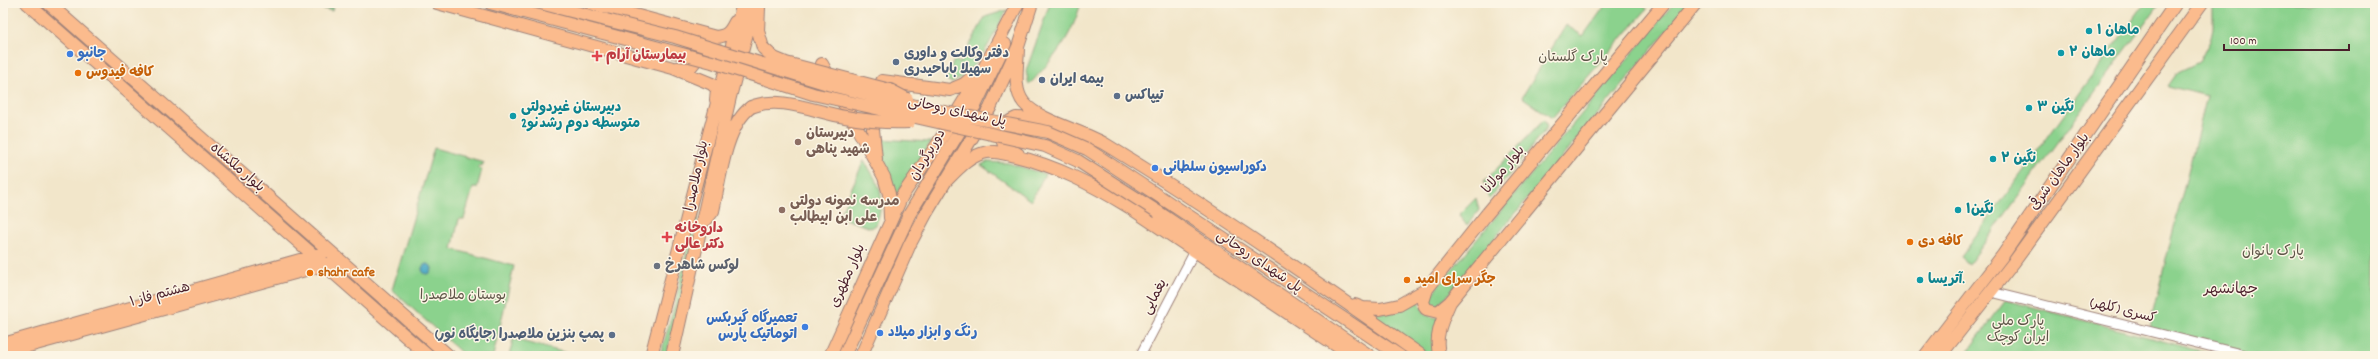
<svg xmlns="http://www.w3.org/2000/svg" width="2378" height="359" font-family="Dekko,'Playpen Sans Arabic',sans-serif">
	<rect width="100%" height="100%" fill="#fcf5e5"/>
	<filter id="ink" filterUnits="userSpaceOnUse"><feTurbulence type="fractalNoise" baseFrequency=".025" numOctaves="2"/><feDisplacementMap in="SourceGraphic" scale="8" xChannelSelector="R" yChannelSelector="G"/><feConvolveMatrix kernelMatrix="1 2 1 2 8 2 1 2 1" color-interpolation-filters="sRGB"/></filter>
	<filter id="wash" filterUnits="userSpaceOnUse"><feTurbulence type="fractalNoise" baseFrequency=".012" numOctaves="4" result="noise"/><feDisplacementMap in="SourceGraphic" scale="16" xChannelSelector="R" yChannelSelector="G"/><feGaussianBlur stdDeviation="0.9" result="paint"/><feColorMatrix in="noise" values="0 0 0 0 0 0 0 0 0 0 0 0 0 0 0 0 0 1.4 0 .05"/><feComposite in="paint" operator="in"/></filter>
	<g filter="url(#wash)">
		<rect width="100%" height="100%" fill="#f2e6ca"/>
		<path fill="#8bd28d" stroke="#6a785c" d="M1050 3H1081C1070 41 1055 56 1029 85L1026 71Z
			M1607 3H1640L1647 9 1552 118 1522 97 1566 25 1583 36Z
			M1674 3H1690L1447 296 1438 305 1431 304 1430 296 1443 280Z
			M2145 3H2160L1969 264 1961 257Z
			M2215 3H2375V356H2249L2148 331 2207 96 2168 86 2178 72 2199 62 2210 41 2213 28V4Z
			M1007 10C992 37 981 68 952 83L945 79 954 60 960 63 985 17Z
			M1544 120 1547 128 1489 199 1484 182Z
			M879 139 931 142 895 196C891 176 882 159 879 139Z
			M434 148 484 162 482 166 479 165V168L482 169 477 188H473L464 219H459L452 249 514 266 493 356H465L392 290Z
			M864 160C880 187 887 193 876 225L871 228 839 217Z
			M987 162 1008 163 1045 174 1031 201 981 165Z
			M708 164 685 286 666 356H660L676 300 705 165Z
			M1476 198 1479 210 1467 226 1459 215Z
			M339 265 445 356H434L333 267Z
			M2006 300 2220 356H1964Z
			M1419 301C1423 313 1426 316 1438 318L1434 356H1427L1368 314 1398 311Z
			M513 339 578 356H509Z"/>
		<path fill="#70b478" stroke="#5d6a52" d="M298 3H335L332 11Z"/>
		<path fill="#44a7c4" stroke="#476378" d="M422 269a5 5 0 1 1 10 0a5 5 0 1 1-10 0Z"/>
	</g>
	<g filter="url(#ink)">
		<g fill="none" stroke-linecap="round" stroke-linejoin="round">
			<defs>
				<path id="minor" d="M1991 292 2249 356
					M1140 356 1195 251"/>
				<path id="major" d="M27 3 428 356
					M48 3 449 356
					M437 3 673 68 712 84 717 89 716 100
					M490 3 603 33
					M540 3 606 20
					M590 3 716 37C727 36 730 32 735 22
					M759 8 758 31 763 48
					M1018 47C1018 65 1012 89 1024 103 1039 121 1083 131 1105 144 1213 210 1319 283 1422 356
					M822 64 884 177 889 194 890 218
					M677 68 688 69C698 62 702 46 694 36
					M1018 154 1004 145 1002 139 1010 121 1016 118 1046 119
					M876 159 873 129 882 81 950 90 964 84 977 73
					M943 184C956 171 968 156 987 152 996 151 1006 154 1015 156 1057 166 1093 185 1129 207L1352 356
					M1165 200 1400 356
					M1158 212 1370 356
					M706 220 713 211C720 180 725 126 751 107
					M1427 289 1423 302 1426 309 1438 312 1450 302
					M1355 305 1363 308 1380 309 1399 305 1427 289 1486 215 1664 3
					M3 344 321 254
					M3 353 331 263
					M651 356 743 3
					M672 356 730 97 755 3
					M830 356 902 196 937 145 984 68 1018 3
					M844 356 909 215 976 104 1005 44
					M861 356 910 244 927 212 990 108 1018 47 1032 3
					M1440 356C1433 338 1443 318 1450 302L1696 3
					M1925 356 2003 255 2176 3
					M1940 356 2014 262 2202 3"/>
			</defs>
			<use href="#minor" stroke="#9e827a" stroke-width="11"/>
			<use href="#major" stroke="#9e827a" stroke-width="14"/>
			<use href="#minor" stroke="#fff" stroke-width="9"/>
			<use href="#major" stroke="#fbbb8d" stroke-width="12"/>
			<defs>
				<path id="major-bridge" d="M606 20 675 37 831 85 924 108 1048 132 1087 149 1165 200
					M603 33 712 62 813 94 1045 146 1078 161 1158 212
					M763 48 774 58 786 63 890 90 907 99
					M751 107C780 95 815 112 845 117 866 121 888 123 909 122"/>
			</defs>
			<use href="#major-bridge" stroke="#9e827a" stroke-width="14" stroke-linecap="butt"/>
			<use href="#major-bridge" stroke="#fbbb8d" stroke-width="12"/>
		</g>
	</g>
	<g fill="#0f9aa8" stroke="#fcf5e5" stroke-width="1.5">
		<circle cx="2089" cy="31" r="4"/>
		<circle cx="2061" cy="53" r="4"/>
		<circle cx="2029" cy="108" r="4"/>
		<circle cx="513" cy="116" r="4"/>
		<circle cx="1993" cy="159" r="4"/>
		<circle cx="1958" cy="210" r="4"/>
		<circle cx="1920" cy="280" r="4"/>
	</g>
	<g fill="#3f7fe0" stroke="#fcf5e5" stroke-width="1.5">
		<circle cx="70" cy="54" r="4"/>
		<circle cx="1155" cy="168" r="4"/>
		<circle cx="805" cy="327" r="4"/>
		<circle cx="880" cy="333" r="4"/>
	</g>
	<g fill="#e0444e" stroke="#fcf5e5" stroke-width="1.5">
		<path d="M595 50h4v4h4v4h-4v4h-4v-4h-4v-4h4z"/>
		<path d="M665 231h4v4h4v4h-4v4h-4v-4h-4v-4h4z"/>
	</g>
	<g fill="#5c6f8a" stroke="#fcf5e5" stroke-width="1.5">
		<circle cx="896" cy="62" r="4"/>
		<circle cx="1042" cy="80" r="4"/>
		<circle cx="1117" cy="96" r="4"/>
		<circle cx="612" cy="335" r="4"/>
	</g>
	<g fill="#e8710a" stroke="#fcf5e5" stroke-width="1.5">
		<circle cx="78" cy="73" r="4"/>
		<circle cx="1910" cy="242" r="4"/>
		<circle cx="310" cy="273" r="4"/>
		<circle cx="1407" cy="280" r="4"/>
	</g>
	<g fill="#8d6e63" stroke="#fcf5e5" stroke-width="1.5">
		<circle cx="798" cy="142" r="4"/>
		<circle cx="782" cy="210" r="4"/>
	</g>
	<circle fill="#6b7280" stroke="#fcf5e5" stroke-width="1.5" cx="657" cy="266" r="4"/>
	<g text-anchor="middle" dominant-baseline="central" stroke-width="3" stroke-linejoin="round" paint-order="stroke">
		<g font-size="14" font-weight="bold" fill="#0d838f" stroke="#fcf5e5" text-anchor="start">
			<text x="2097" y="31">ماهان ۱</text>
			<text x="2069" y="53">ماهان ۲</text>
			<text x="521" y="108">دبیرستان غیردولتی<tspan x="521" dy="16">متوسطه دوم رشدنو2</tspan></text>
			<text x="2037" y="108">نگین ۳</text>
			<text x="2001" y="159">نگین ۲</text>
			<text x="1966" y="210">نگین۱</text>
			<text x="1928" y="280">آتریسا.</text>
		</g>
		<g font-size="14" font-weight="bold" fill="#366cbe" stroke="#fcf5e5" text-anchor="start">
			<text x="78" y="54">جانبو</text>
			<text x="1163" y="168">دکوراسیون سلطانی</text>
			<text x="797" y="319" text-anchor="end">تعمیرگاه گیربکس<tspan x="797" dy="16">اتوماتیک پارس</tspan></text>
			<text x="888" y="333">رنگ و ابزار میلاد</text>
		</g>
		<g font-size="14" font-weight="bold" fill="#4e5e75" stroke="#fcf5e5" text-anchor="start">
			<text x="904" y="54">دفتر وکالت و داوری<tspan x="904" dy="16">سهیلا باباحیدری</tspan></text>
			<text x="1050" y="80">بیمه ایران</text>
			<text x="1125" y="96">تیپاکس</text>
			<text x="604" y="335" text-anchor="end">پمپ بنزین ملاصدرا (جایگاه نور)</text>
		</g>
		<g font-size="14" font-weight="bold" fill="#be3a42" stroke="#fcf5e5" text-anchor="start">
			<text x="606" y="56">بیمارستان آرام</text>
			<text x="675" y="229">داروخانه<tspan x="675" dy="16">دکتر عالی</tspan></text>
		</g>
		<g font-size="14" fill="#5e5548" stroke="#fcf5e5">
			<text x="1573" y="58">پارک گلستان</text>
			<text x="2273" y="252">پارک بانوان</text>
			<text x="463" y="296">بوستان ملاصدرا</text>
			<text x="2018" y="322">پارک ملی<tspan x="2018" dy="16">ایران کوچک</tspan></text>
		</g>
		<g font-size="14" font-weight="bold" fill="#c56008" stroke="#fcf5e5" text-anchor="start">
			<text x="86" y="73">كافه فيدوس</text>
			<text x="1918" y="242">کافه دی</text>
			<text x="318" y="273">shahr cafe</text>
			<text x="1415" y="280">جگر سرای امید</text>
		</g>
		<g font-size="14" fill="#4a1f2b" stroke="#fcf5e5">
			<text transform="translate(957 112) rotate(12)">پل شهدای روحانی</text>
			<text transform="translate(928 155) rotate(-59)">دوربرگردان</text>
			<text transform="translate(237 168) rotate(41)">بلوار ملکشاه</text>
			<text transform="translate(1504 170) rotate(-50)">بلوار مولانا</text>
			<text transform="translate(2060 172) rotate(-54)">بلوار ماهان شرقی</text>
			<text transform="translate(697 176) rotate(-78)">بلوار ملاصدرا</text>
			<text transform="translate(1259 262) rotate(34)">پل شهدای روحانی</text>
			<text transform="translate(848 276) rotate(-66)">بلوار مطهری</text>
			<text transform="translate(160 295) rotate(-15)">هشتم فاز ۱</text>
			<text transform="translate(1155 297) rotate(-62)">یغمایی</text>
			<text transform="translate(2123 311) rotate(14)">کسری (کلهر)</text>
		</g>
		<g font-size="14" font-weight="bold" fill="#785e54" stroke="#fcf5e5" text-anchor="start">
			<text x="806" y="134">دبیرستان<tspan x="806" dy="16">شهید پناهی</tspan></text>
			<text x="790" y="202">مدرسه نمونه دولتی<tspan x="790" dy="16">علی ابن ابیطالب</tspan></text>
		</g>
		<g font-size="14" font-weight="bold" fill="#5b616d" stroke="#fcf5e5" text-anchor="start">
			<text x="665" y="266">لوکس شاهرخ</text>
		</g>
		<g font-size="15" fill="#4a1f2b" stroke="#fcf5e5">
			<text x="2231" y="290">جهانشهر</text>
		</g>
	</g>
	<rect width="2378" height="359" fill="none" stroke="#fcf5e5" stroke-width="16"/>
	<path d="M2224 44v6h125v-6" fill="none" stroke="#4a1f2b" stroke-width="2"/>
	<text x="2230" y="44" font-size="12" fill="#4a1f2b" stroke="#fcf5e5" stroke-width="3" paint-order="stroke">100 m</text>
</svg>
